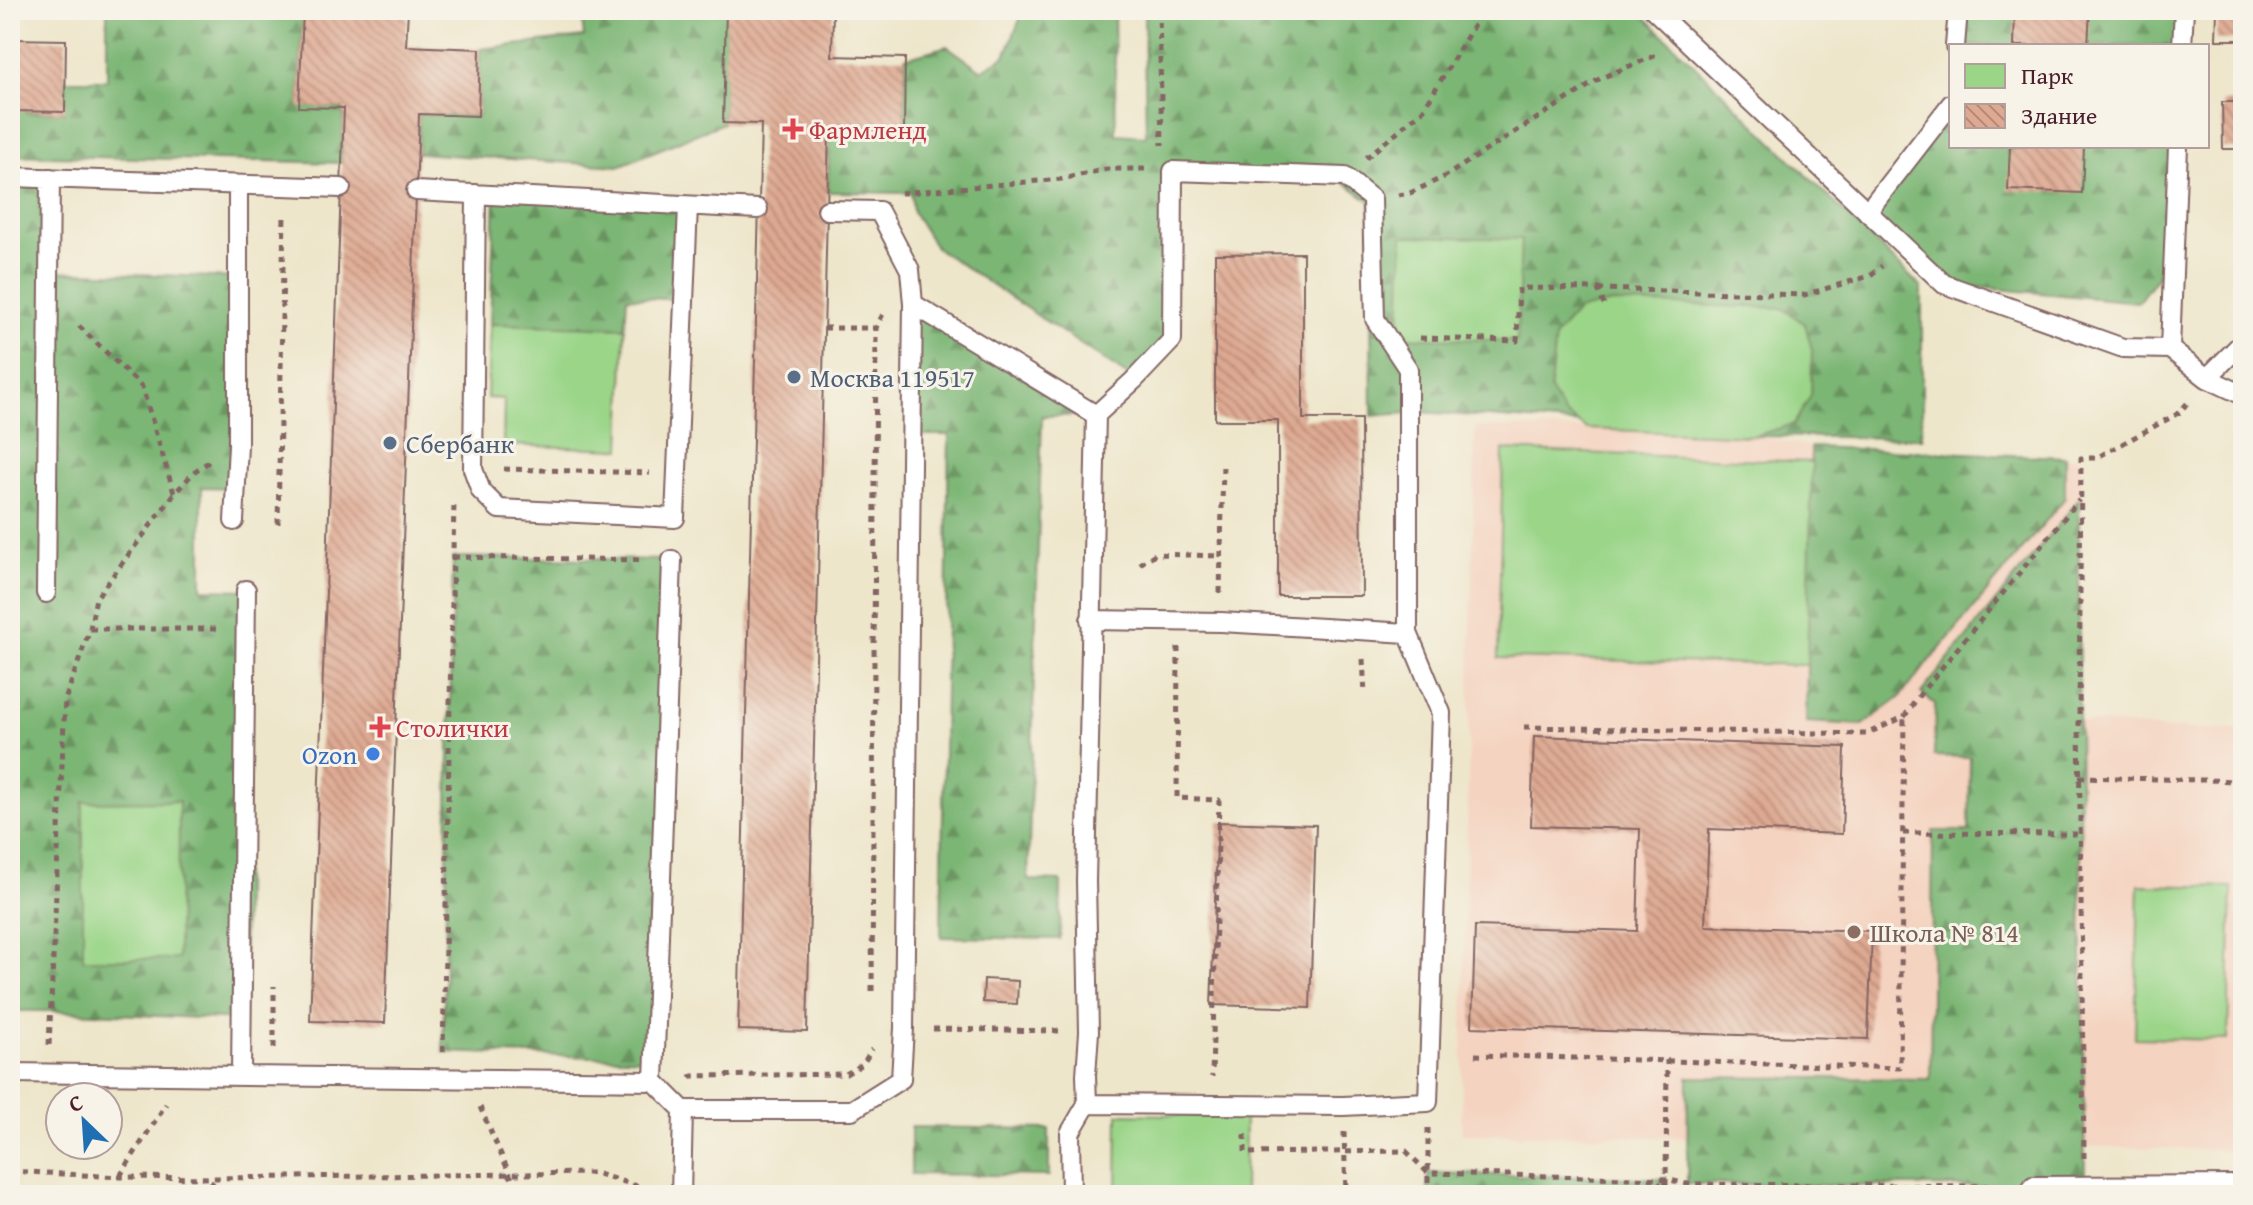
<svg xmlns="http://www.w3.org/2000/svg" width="2253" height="1205" font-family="'Gentium Book Plus',serif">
	<defs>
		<pattern id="forest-firs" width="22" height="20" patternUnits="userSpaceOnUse" patternTransform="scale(2)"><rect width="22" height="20" fill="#7bb674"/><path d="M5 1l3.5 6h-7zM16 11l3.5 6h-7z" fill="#67935f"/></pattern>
		<pattern id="building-back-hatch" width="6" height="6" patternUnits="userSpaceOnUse" patternTransform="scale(2)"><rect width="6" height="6" fill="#dea991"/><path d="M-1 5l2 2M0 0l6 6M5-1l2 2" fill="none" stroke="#b68977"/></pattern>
	</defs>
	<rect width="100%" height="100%" fill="#f7f3e8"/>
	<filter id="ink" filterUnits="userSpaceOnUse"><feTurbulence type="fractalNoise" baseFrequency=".0125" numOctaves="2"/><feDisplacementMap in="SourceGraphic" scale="16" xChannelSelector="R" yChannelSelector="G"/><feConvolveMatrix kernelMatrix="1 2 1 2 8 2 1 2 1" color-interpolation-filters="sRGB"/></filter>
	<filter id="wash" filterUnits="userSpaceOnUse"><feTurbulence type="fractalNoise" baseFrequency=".006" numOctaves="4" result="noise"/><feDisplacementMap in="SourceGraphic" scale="32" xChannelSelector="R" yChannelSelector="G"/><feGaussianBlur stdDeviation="1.8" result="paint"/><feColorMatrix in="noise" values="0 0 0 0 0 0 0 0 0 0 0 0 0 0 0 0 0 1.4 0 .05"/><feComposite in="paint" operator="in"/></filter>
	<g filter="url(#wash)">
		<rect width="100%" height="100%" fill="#eee6cb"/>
		<path fill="#f4d3c0" d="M1475 427 1587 429 1754 436 1811 447 2081 458 2079 722 2116 724 2146 728 2243 730V1150L1666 1137 1461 1134Z"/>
		<path fill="url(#forest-firs)" stroke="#626a50" stroke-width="2" d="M107 10H303L299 106 344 108 342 163 10 155V111L64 112 65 80H107Z
			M581 10H728L723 123 619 166 418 153 419 114 478 116 480 49 584 37Z
			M1027 10H1114L1116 134 1146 136 1144 10H1638L1922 288V438L1750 436 1420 412 1372 416 1370 201 1340 179 1172 171V340L1134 380 935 247 913 212 911 193 828 192 829 129 904 130 905 58 947 46 981 70 1005 56 1023 12Z
			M1958 10H2185L2183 46H1955Z
			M1951 104V146H2179L2174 254 2138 302 1944 284 1867 212Z
			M10 177 50 178V271L238 278 236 488 202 487V589L246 590 243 1020 51 1011H10Z
			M495 195 688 206 684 300 627 297 625 328 490 324Z
			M913 304 1096 415 1042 416 1028 880 1061 881 1060 939 941 937 949 435H912Z
			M1811 447 2065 457V498L1899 698 1863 725 1806 722Z
			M2079 499V722L2085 1185 2019 1187 1687 1184 1688 1077 1930 1079 1933 831H1969L1970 757 1934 756 1935 704 1921 693Z
			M453 557 672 560 656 1059 443 1052Z
			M911 1127 1049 1129V1176L911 1174Z
			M1428 1173 1666 1179V1195H1428Z"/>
		<path fill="#9ad588" stroke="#727a5a" stroke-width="2" d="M1403 236 1521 239 1517 341 1400 337Z
			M1613 303 1782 308 1805 324 1812 350 1811 395 1794 424 1754 436 1587 429 1565 414 1550 390 1555 336 1578 310Z
			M490 324 625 328 621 449 503 445 504 399 487 398Z
			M1503 450 1812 462 1807 665 1498 658Z
			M179 801 178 959H83V802Z
			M2139 885 2232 887 2228 1040 2135 1038Z
			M1118 1114 1245 1116 1244 1195H1117Z"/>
		<g id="blocks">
			<path fill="url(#building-back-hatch)" d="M303 10H408L406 46 480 49 478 116 419 114 385 1023 310 1021 344 108 299 107Z
				M726 10H833L832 56 905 58 904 130 829 129 807 1032 738 1030 761 124 723 123Z
				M2015 10H2090L2088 46H2014Z
				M2217 10H2243V40H2216Z
				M10 39 66 40 65 112 10 111Z
				M2222 102H2243V149H2223Z
				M2010 146H2084L2082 193 2008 190Z
				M1303 253V419H1361L1362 596H1278V420H1215V254Z
				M1534 736 1845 747 1842 834 1709 829 1705 926 1872 931 1868 1039 1472 1027 1475 926 1637 931 1640 829 1531 826Z
				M1218 822 1316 825 1310 1008 1211 1005Z
				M984 979 1018 981 1017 1004 983 1002Z"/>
		</g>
	</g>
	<g filter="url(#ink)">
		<use href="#blocks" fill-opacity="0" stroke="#836563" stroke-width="2"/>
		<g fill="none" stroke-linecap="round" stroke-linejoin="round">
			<defs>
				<path id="service" d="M1654 10 1944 284 2123 348 2170 349 2207 378 2243 395
					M1955 46 1958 10
					M2182 46 2184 10
					M10 177 341 188
					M416 191 758 209
					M476 194 473 469 481 491 499 509 675 518 688 206
					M1867 212 1951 104
					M913 304 1096 415 1086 881 1089 1032 1086 1075 1087 1104 1070 1133 1071 1195
					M2170 349 2178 146
					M2207 378 2243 342
					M234 521 238 445V186
					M46 593 50 178
					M1090 620 1221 622 1408 633V369L1375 319 1372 199 1345 177 1173 171 1172 340 1134 380 1096 415
					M10 1073 654 1081 683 1110H852L901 1079 904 1028 913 304 910 270 879 211 827 210
					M241 1075 246 590
					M654 1081 672 560
					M1087 1104 1343 1106 1428 1102 1441 713 1408 633
					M681 1195 683 1110
					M2033 1195V1186L2243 1185"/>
			</defs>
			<use href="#service" stroke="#836563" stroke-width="22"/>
			<path stroke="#836563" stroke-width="5" stroke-dasharray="6 6" stroke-linecap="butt" d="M1159 10 1162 145
				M1366 158 1423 110 1483 10
				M901 193 1062 179 1107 169H1145
				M1398 195 1410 193 1444 177 1601 78 1659 54
				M1598 289 1804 295 1869 276 1882 266
				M79 326 142 387 174 493
				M824 328H876
				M1420 338 1517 341 1519 288 1598 289 1604 305
				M504 469 650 473
				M278 524 284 213
				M453 557 644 560
				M1140 564 1155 554 1219 556
				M1220 593 1223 463
				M90 629H217
				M1178 647 1177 798 1219 800 1212 1077
				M1363 659 1365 694
				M1524 727 1866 734 1904 717 1921 693 2079 500
				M2079 777 2243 781
				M1903 833 2080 834
				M872 991 876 328 883 314
				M933 1029 1063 1031
				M49 1045 65 700 90 629 96 598 175 493 195 471 210 461
				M274 1048V986
				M443 1052 454 502
				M1475 1055 1900 1068 1904 717
				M691 1074 692 1076 846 1074 863 1064 872 1049
				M480 1107 519 1195
				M1428 1128V1195
				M1344 1132 1346 1195
				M1245 1134V1153L1406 1151 1428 1173 1666 1179 1687 1184 2006 1186
				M2084 1158 2079 722 2081 458H2096L2179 413 2189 401
				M10 1171 119 1177 216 1178 595 1173 654 1191
				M120 1176 166 1104
				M1666 1185 1667 1060
				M202 1195 216 1178
				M1648 1195 1665 1179
				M1665 1195 1666 1184
				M1960 1195 1968 1187"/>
			<use href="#service" stroke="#fff" stroke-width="18"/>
		</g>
	</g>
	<g fill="#e0444e" stroke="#f7f3e8" stroke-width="3">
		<path d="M789 117h8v8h8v8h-8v8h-8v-8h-8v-8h8z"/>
		<path d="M376 715h8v8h8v8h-8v8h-8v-8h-8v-8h8z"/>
	</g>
	<g fill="#5c6f8a" stroke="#f7f3e8" stroke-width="3">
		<circle cx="794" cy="377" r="8"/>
		<circle cx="390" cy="443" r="8"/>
	</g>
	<circle fill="#3f7fe0" stroke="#f7f3e8" stroke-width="3" cx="373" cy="754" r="8"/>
	<circle fill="#8d6e63" stroke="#f7f3e8" stroke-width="3" cx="1854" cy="932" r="8"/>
	<g text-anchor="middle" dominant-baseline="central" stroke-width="6" stroke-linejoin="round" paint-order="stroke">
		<g font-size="26" fill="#be3a42" stroke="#f7f3e8" text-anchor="start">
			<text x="809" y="129">Фармленд</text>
			<text x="396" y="727">Столички</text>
		</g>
		<g font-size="26" fill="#4e5e75" stroke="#f7f3e8" text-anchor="start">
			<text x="810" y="377">Москва 119517</text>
			<text x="406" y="443">Сбербанк</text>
		</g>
		<g font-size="26" fill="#366cbe" stroke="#f7f3e8" text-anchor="end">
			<text x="357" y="754">Ozon</text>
		</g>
		<g font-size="26" fill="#785e54" stroke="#f7f3e8" text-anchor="start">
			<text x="1870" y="932">Школа № 814</text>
		</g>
	</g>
	<rect width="2253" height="1205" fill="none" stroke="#f7f3e8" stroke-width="40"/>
	<rect x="1949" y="44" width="260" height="104" fill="#f7f3e8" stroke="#b29e9c" stroke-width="2"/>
	<rect x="1965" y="64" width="40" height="24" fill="#9ad588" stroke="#b29e9c" stroke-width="2"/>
	<text x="2021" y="84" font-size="24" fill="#4a1f2b">Парк</text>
	<rect x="1965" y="104" width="40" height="24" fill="url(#building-back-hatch)" stroke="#b29e9c" stroke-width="2"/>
	<text x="2021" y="124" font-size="24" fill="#4a1f2b">Здание</text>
	<g transform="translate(84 1121) rotate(335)"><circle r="38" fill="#f7f3e8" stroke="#b29e9c" stroke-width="2"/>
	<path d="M0-6L14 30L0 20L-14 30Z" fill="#1f6fb2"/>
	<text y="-12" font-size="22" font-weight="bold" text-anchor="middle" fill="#4a1f2b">С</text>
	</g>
</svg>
